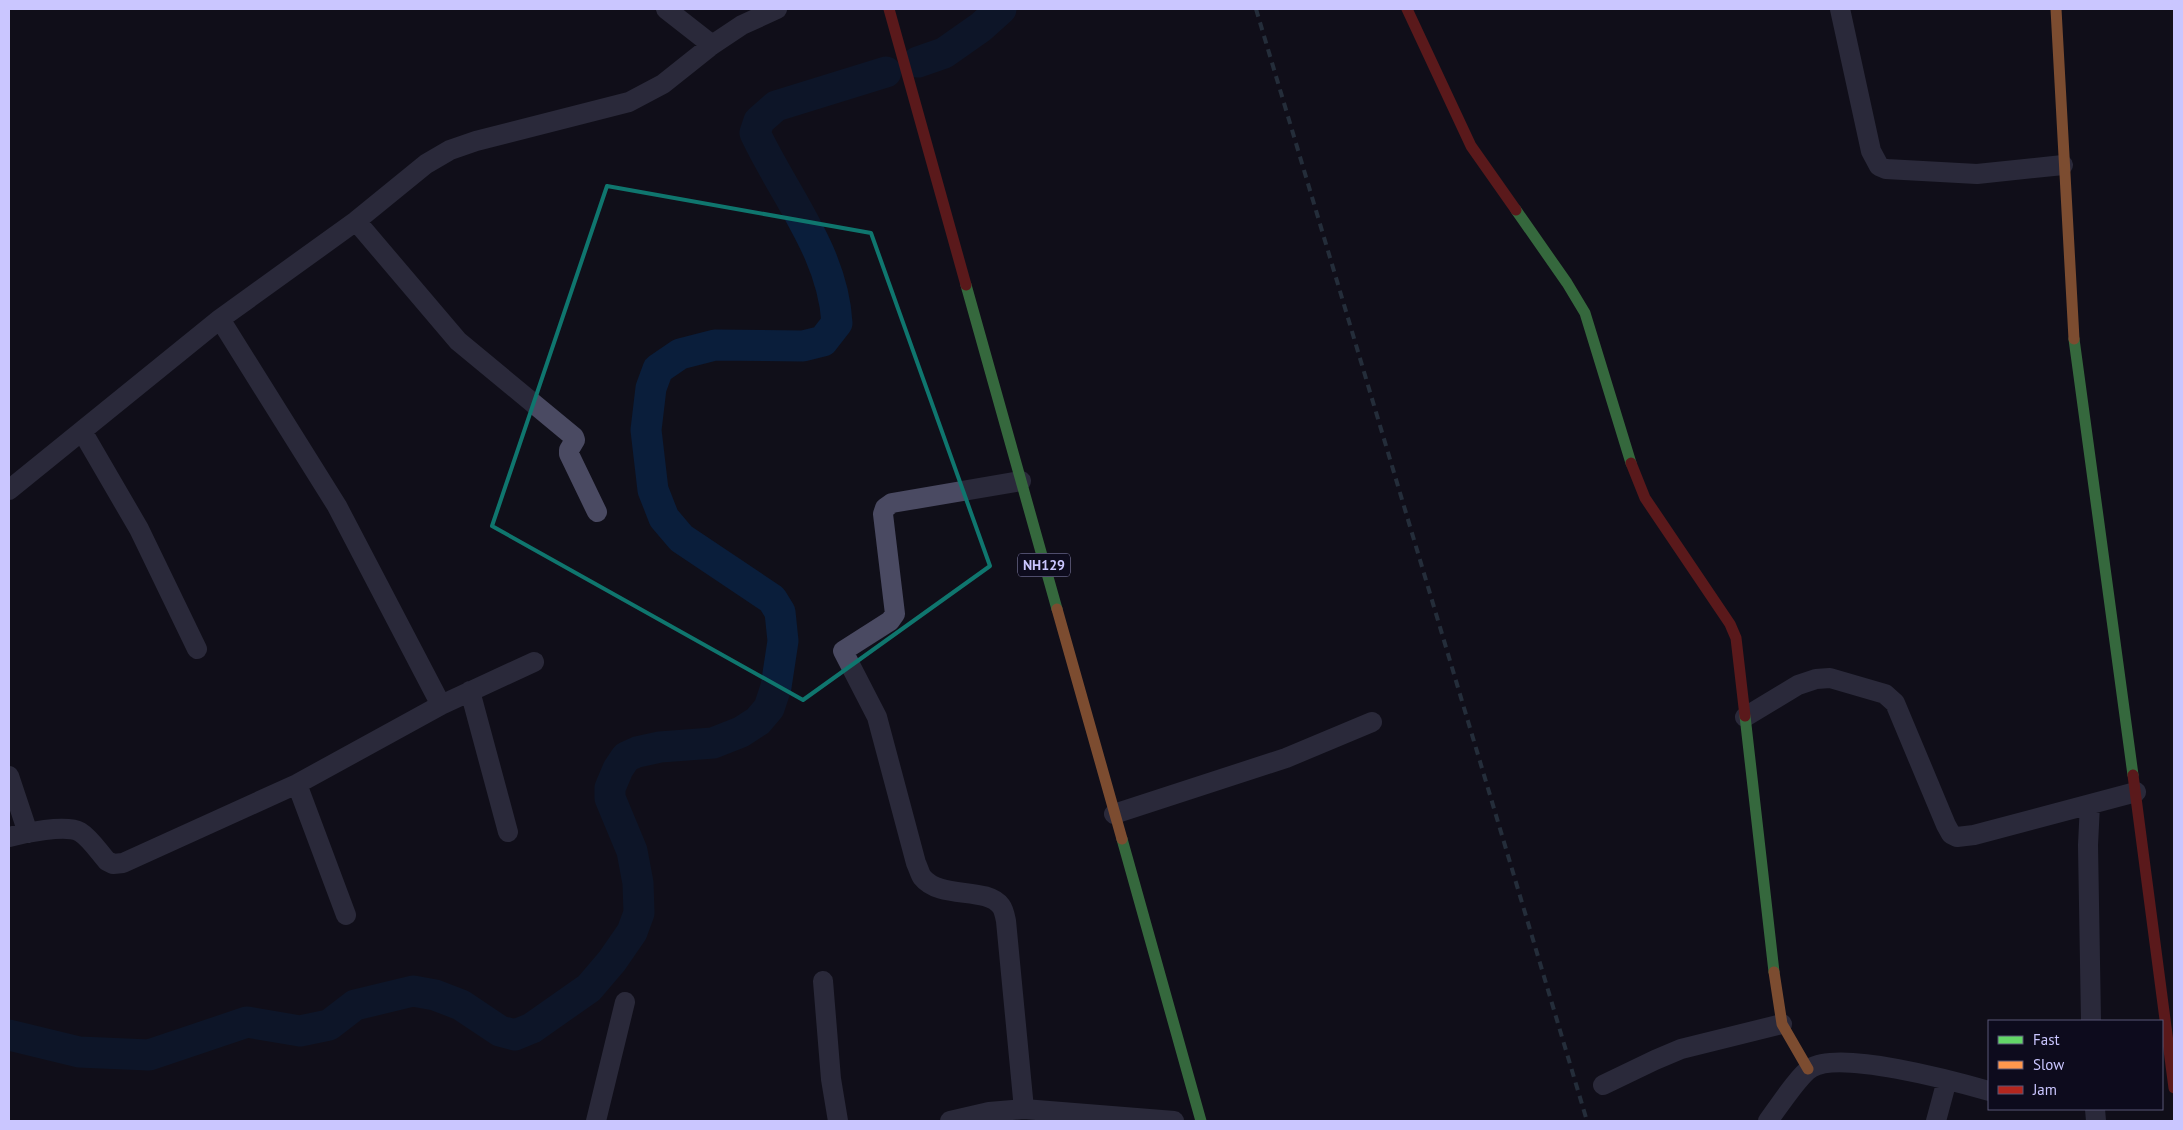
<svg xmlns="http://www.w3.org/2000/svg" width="2183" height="1130" font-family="'PT Sans',sans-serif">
	<rect width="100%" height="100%" fill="#100f19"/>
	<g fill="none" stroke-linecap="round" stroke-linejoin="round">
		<path stroke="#0a1e3b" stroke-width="31" d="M918 62 944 53 981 27 1001 9
			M9 1035 79 1052 149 1055 247 1022 300 1031 329 1025 355 1005 413 991 435 995 461 1005 500 1031 515 1035 532 1028 589 988 612 961 632 932 639 913 638 883 632 851 610 798V788L618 769 626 757 637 752 660 747 713 743 741 732 758 721 769 708 776 687 783 641 780 612 772 599 681 538 664 518 653 490 646 430 651 388 658 369 680 354 715 345 803 346 823 341 837 323C833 252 784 195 755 133L759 121 776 106 886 72"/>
		<path stroke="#4a4a62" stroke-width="20" d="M666 9 712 45
			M1840 9 1871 151 1879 166 1886 169 1977 174 2063 165
			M356 221 458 341 574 437 575 440 569 450V454L597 512
			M220 319 337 506 441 705
			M82 431 139 529 197 649
			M1021 481 892 503 885 508 883 514 895 614 890 621 843 651 877 717 916 863C918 867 920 874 922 877 940 900 986 886 1001 906 1004 910 1005 916 1006 921L1024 1109
			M9 490 220 319 356 221 426 164 450 150 476 141 629 102 663 84 712 45 742 25 777 9
			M470 691 508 832
			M1745 717 1798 685 1816 679 1830 678 1885 694 1895 703 1946 825 1951 834 1957 837 1974 835 2136 792
			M9 776 28 833
			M297 784 346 915
			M2090 804 2088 845 2091 1021
			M1114 814 1286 758 1372 722
			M9 837C24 833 66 824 80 832 90 838 99 852 107 861L113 864 123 863 297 784 441 705 534 662
			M823 981 831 1079 838 1121
			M1603 1085 1655 1060 1681 1049 1782 1024
			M2095 1109 2096 1121
			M596 1121 625 1002
			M950 1121 989 1112 1024 1109 1174 1121
			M1768 1121C1777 1109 1799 1075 1811 1068 1840 1050 1954 1081 1989 1091
			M1936 1121 1947 1080"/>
		<path stroke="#63d668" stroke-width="11" d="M1516 210 1567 283 1585 313 1631 463
			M966 285 1057 609
			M2074 339 2133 775
			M1745 716 1774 972
			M1122 839 1201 1121"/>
		<path stroke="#ff974d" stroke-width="11" d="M2056 9 2074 339
			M1057 609 1122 839
			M1774 972 1782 1024 1808 1069"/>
		<path stroke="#b3261e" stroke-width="11" d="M889 9 966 285
			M1407 9 1471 146 1516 210
			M1631 463 1645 498 1730 624 1736 638 1745 716
			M2133 775 2174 1088"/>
		<path stroke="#3c5362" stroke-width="4" stroke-dasharray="8 6" stroke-linecap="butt" d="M1256 9 1587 1121"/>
	</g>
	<path d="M0 0H2183V1130H0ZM607 186 871 233 990 566 803 700 492 526Z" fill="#100f19" fill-opacity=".55" fill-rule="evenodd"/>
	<path fill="none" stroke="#0f766e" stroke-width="4" stroke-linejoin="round" d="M607 186 871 233 990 566 803 700 492 526Z"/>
	<g text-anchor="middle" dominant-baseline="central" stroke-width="4" stroke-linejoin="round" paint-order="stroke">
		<rect fill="#0d0b1d" stroke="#918ebb" stroke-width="1" x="1018" y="553.5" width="52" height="23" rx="4"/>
		<g font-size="14" font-weight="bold" fill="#cac6ff">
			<text x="1044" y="565">NH129</text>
		</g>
	</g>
	<rect width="2183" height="1130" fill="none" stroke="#cac6ff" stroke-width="20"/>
	<rect x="1988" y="1020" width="175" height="90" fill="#0d0b1d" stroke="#595677"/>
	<rect x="1998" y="1036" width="25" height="8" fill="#63d668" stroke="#595677"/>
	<text x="2033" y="1045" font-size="15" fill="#cac6ff">Fast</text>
	<rect x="1998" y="1061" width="25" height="8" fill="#ff974d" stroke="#595677"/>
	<text x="2033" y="1070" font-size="15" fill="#cac6ff">Slow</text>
	<rect x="1998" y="1086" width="25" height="8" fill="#b3261e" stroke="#595677"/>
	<text x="2033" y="1095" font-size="15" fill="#cac6ff">Jam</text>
</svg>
